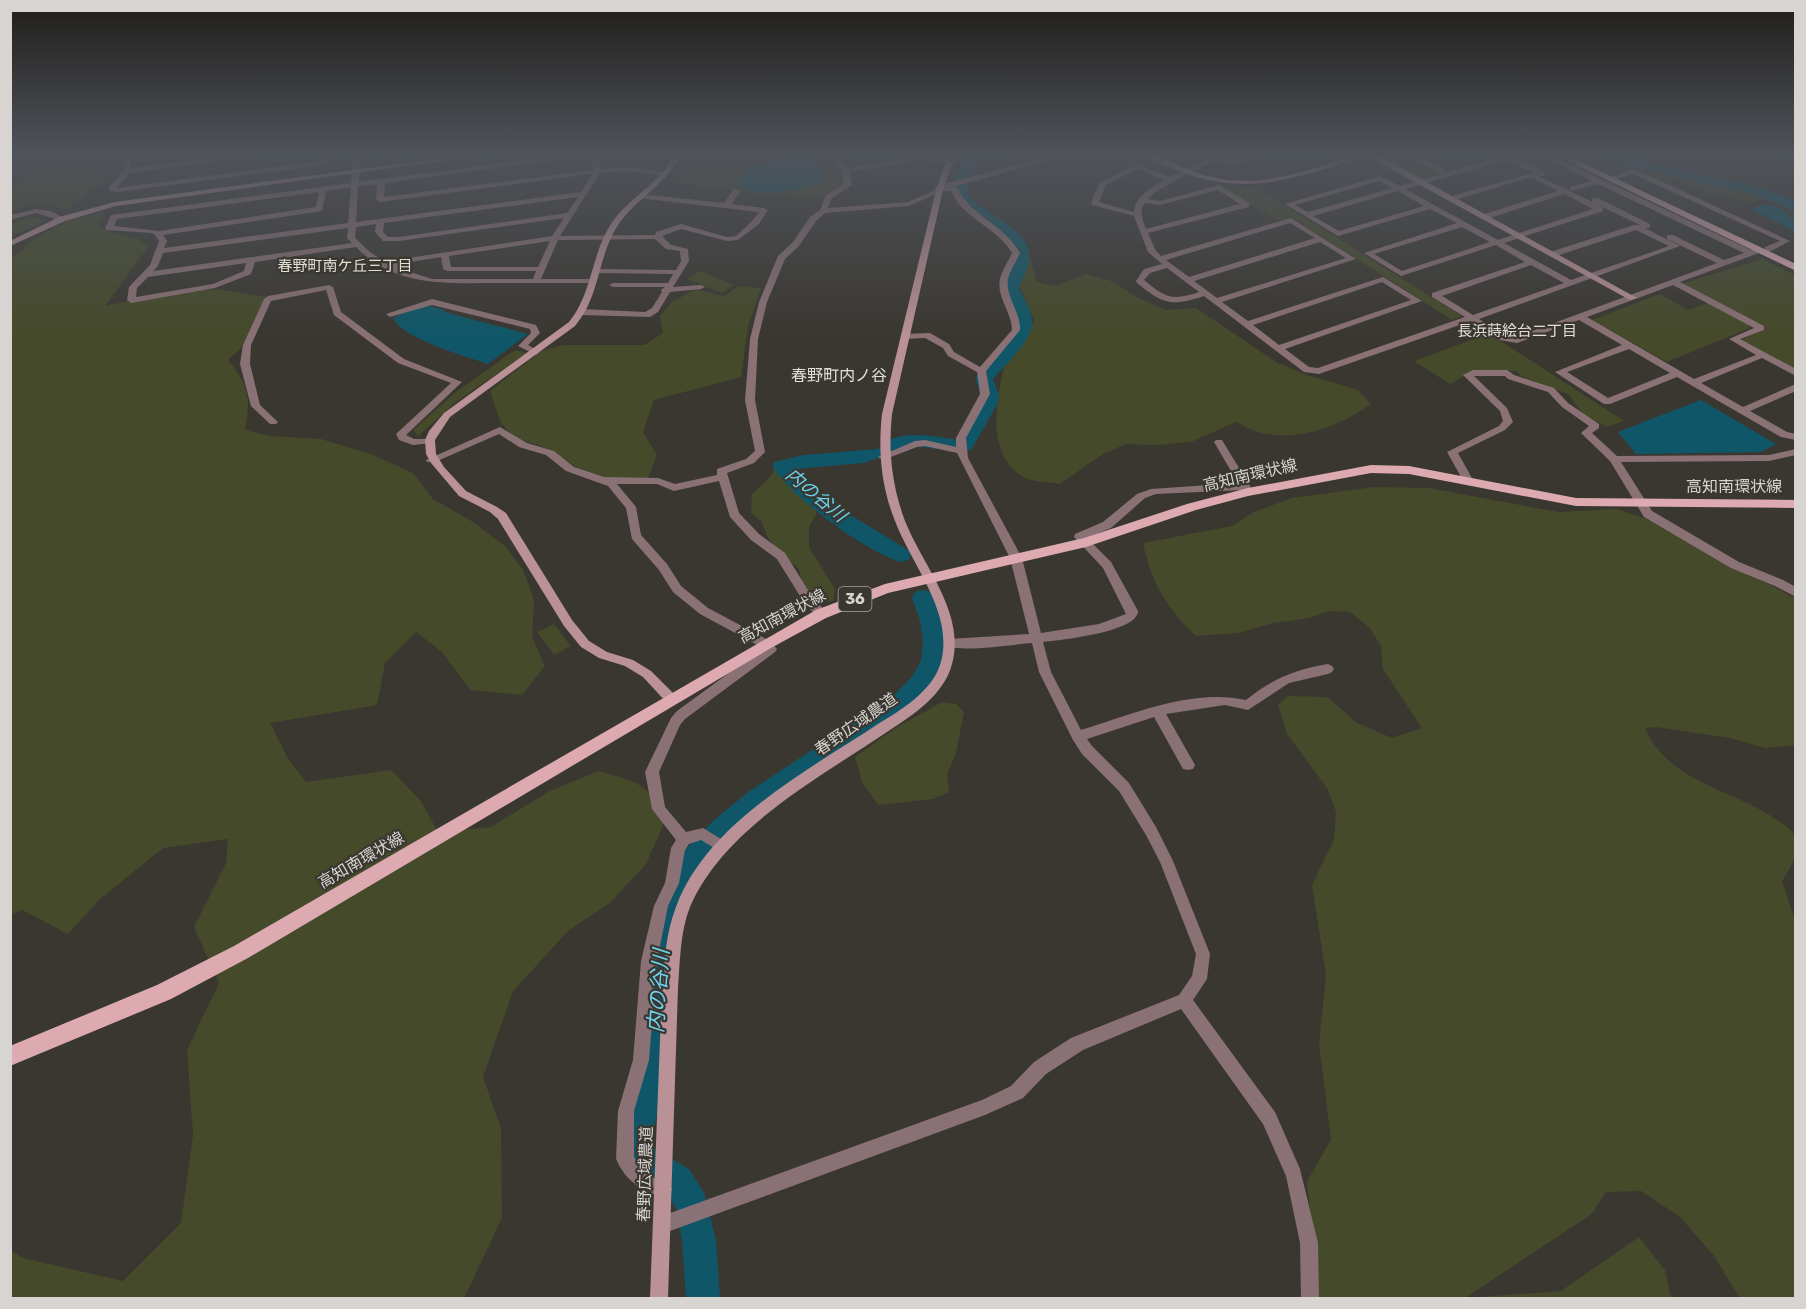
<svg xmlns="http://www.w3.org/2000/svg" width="1806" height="1309" font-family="Rubik,'Noto Sans JP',sans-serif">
	<rect width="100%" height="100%" fill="#3a3731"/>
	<path fill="#454a2a" d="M39 153H106L95 170 104 182 68 209 37 205 11 211V189L28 177Z
		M687 153H823L846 176 843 187C840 189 836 193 832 195 811 204 708 186 680 183L685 174 679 172Z
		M1403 153 1442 174 1420 180 1384 160 1389 159V155Z
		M1575 153H1600L1627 163 1735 187 1778 200 1761 199 1751 203 1724 194 1714 197 1674 179 1661 181 1631 171 1617 173Z
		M1222 186 1255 187 1462 316 1452 320 1293 218 1279 221 1220 187Z
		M105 211 98 221 100 228C117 235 134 235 149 246L105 306C139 299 186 287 220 290 236 291 250 296 266 296L242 347 228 360C249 386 251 398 245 430L270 436 321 439 371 454 413 473 433 499 473 522 506 547 523 570 534 600 532 637 545 666 522 695 470 690 442 652 416 632 385 663 377 705 270 723 287 757 306 782 391 770 421 801 438 832 491 827 548 792 598 771C639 783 646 780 665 821L646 864 610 903 568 931 513 991 483 1077 501 1128 502 1218 464 1298H11L10 1250 23 1258 123 1281 181 1223 193 1135 187 1050 219 983 194 927 226 863 228 839 163 848 99 900 68 934 22 910 11 914V259L36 238 68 220Z
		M31 216 46 221 11 236V224Z
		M1017 234 1027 245 1037 282 1056 286 1086 274 1114 282 1136 297 1166 310 1196 308 1276 362 1307 375 1358 390 1371 404C1339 426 1305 440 1266 434 1256 433 1245 426 1236 422L1191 442 1157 445 1126 444 1103 454 1060 484C1049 482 1032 482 1023 477 982 452 998 390 1008 351L1027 336 1034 320 1016 278 1014 256 1006 237Z
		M1762 259 1795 275V370L1740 340 1765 328 1682 284Z
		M700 271 734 285 722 293 687 279Z
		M739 286 761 288 748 326 741 377 654 400 643 432 657 455 647 480H618L582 471 549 449 512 436 500 421 490 391 543 350 563 345H644L663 333 660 316 671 303 695 289 724 296Z
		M1660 294 1688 310 1708 303 1748 323 1750 328 1667 362 1592 320Z
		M1473 323 1624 421 1606 427 1583 414 1568 394 1523 377 1516 371 1474 370 1450 384 1414 361 1479 337 1464 326Z
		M515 350 527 353 457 401 418 436 413 430 456 392Z
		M777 464C788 479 804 487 816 501V515L809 526V547L835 589 833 601 817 602 803 589 799 569 782 555 768 538 761 521 751 513 752 494 771 476Z
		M1374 487 1429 488 1558 512 1616 509 1644 518 1795 598V745L1765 748 1730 738 1655 727 1645 728C1669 783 1733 789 1777 820 1783 824 1791 828 1794 835 1801 852 1791 867 1782 881L1796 923 1795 1298H1740L1714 1256 1680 1217 1641 1191 1606 1192 1592 1214 1465 1298 1561 1291 1639 1237 1665 1270 1671 1298H1319L1307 1182 1331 1139 1319 1044 1326 975 1312 885 1334 840 1336 812 1327 788 1287 734 1278 705 1288 696 1327 697 1357 723 1392 738 1422 728 1383 669 1381 646 1369 627 1350 612 1328 611 1310 618 1273 623 1238 633 1196 636C1167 609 1151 582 1143 543L1232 526 1254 512 1292 498Z
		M554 624 571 646 554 655 537 632Z
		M942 702 956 704 964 712 956 753 947 775 949 792 933 799 878 805 862 782 855 757 897 727Z"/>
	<path fill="#0f5768" d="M816 155 823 176 820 182C802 190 751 200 737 183L746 165Z
		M1767 204 1781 208 1795 223V231L1754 211 1753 208Z
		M429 306 445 310 444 312 528 334 488 364C465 356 403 339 393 318L413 308Z
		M1701 400 1776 444 1761 452 1636 454 1618 432Z"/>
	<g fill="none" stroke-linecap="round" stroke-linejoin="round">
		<path fill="#0f5768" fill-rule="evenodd" d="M968 153H981L968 178V194C984 217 1028 224 1029 257 1030 267 1022 278 1019 288 1023 298 1031 308 1032 319 1035 338 1005 365 993 379L999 395 998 403 971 450 959 452 915 446 863 463 795 469 844 511 908 550 911 555 908 560 901 562C866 552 791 497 772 466L774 462 804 455 878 449C897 427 934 437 958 440L980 403 981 395 975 378 1014 334 1016 328V316L1003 288C1006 278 1014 268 1014 257 1015 221 949 221 953 182 954 172 964 162 968 153Z
			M1598 153C1621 153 1642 162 1665 167 1708 177 1757 181 1796 202V212L1759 196 1630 166Z
			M923 590 931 592 942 620 945 641 943 662 927 690 907 712 765 809 731 837 700 869 684 906 673 951 671 1039 662 1093 651 1141 654 1149 689 1169 704 1193 716 1240 720 1298H686L682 1240 676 1209 667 1191 632 1171 619 1141 632 1093 641 1039 645 951 656 906 682 853 713 821 747 793 891 698 911 678 921 661 923 641 920 620 912 598 915 592Z"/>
		<path fill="#8a7175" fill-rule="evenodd" d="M123 153H130L131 168 250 153H271L130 173 117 188 321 161V153H328V163L324 165 117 192 109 191V187L124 171Z
			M353 153H360L359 182 574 153H598L601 169 627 167 664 172 668 174 664 176 627 171 600 173 560 236 655 235 656 232 681 224 727 237 736 236 753 220 759 212 638 198 637 196 641 194 724 203 734 189H737L741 191 731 204 764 208 768 210 759 224 738 240 727 241 681 229 662 236 671 245 688 249 689 261 673 287 701 285 705 287 701 289 670 292 658 312 650 317 582 315 578 312 582 309 645 312 652 308 662 292 661 290 665 287H613L609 285 613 283H668L673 274 597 273 593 271 597 269 676 270 681 261 680 251 666 249 655 239 558 240 541 279H596V283H593C562 283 531 283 500 283 447 283 396 288 356 247L255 262 251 274 215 288 131 303 127 300 129 287 150 265 159 241 155 235 152 233 106 230 105 228 111 215 351 183ZM591 155 594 170 384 197 385 183ZM590 174H593L581 192 356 222 358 186 377 184 376 200 380 202ZM351 187 348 223 164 248 167 241 163 235 322 211 326 191ZM319 192 316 207 159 231 114 226 117 219ZM578 197 567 213 399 237H388L383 232 384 223ZM564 218 552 236 408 258 390 265 370 252 355 238 356 227 376 224 375 232 383 241H399ZM348 228 347 238 352 243 153 271 158 266 163 253ZM550 241 538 267H451L449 256ZM441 257 443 269 447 271H536L533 279H432L397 268 410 262ZM246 263 244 271 213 284 136 297 137 288 148 277Z
			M379 153H404L382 158 380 157Z
			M826 153H833L847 168 921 156 950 159 954 161 950 163 921 160 849 172 852 185 832 198 828 208 908 202 935 190V187L950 182 1049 157 1052 153H1059L1053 159 953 187H957C973 219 1002 222 1020 253 1016 262 1010 270 1008 279 1005 297 1021 312 1020 330L986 371 990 394 966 438 968 458 1022 558 1041 633 1099 624 1126 614 1103 568 1074 537 1075 534 1103 522 1137 494 1151 489 1238 483 1214 442 1216 440H1222L1253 491 1248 494 1244 493 1242 490 1156 494 1145 498 1111 528 1087 538 1111 562 1138 611C1138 632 1061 640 1043 642L1051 672 1081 730C1133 714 1192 688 1246 700 1274 678 1294 670 1328 664L1332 666 1334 669 1332 672 1328 674 1289 683 1248 710 1225 705 1166 714 1195 765 1193 769 1188 770 1183 769 1154 717 1087 739 1092 746 1129 783 1156 827 1173 861 1210 954 1207 979 1193 1000 1275 1112 1300 1169 1318 1243 1319 1298H1301L1300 1243 1286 1176 1263 1124 1181 1009 1083 1050 1046 1074 1023 1098 985 1115 662 1234 656 1231 653 1225 656 1219 662 1216 982 1100 1011 1086 1034 1062 1071 1038 1179 995 1192 976 1196 954 1160 862 1146 835 1119 791 1082 754 1073 740 1039 672 1032 643C1016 644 951 654 943 644L949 639 1029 634 1010 558 957 453 925 446 917 447 883 460 878 457 915 441 925 440 956 447V438L980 394 977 372 948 356 943 348 925 338 905 339 902 338V334L930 333 949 344 954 352 980 367 1012 330C1012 312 996 297 1000 279 1002 270 1008 262 1012 253 997 227 963 219 951 191H943L909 206 825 213 816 221 799 246 785 259 767 302 758 339 755 400 765 452 754 463 727 473 739 513 759 534 785 553 811 595 825 611 827 614 825 617H817L803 601 777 559 751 540 730 517 719 481 674 491 657 484H617L636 507 641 535 667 564 681 586 708 608 770 641 777 649 775 652 685 719 680 725 659 772 665 807 686 832 703 828 726 842 728 846 726 850 721 852 701 840 689 844 685 850 679 883 668 906 657 961 649 1060 634 1111V1157L638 1164 654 1178 669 1183 672 1189 669 1195 663 1198C641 1191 625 1180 616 1159L618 1111 633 1060 641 961 654 906 665 883 671 848 676 840 652 809 645 772 671 718 677 711 763 648 700 614 673 592 659 570 632 539 626 508 608 486 566 471 546 455 519 447 499 434 435 462H427L426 460 500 427 527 443 554 451 574 467 604 477 658 478 675 484 717 475V469L746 459 755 451 745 400 750 339 759 302 778 256 793 242 810 217 820 210 826 195 844 184 842 171Z
			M1265 153H1280L1235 163 1213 161 1192 171 1154 193 1148 199 1160 201 1219 185 1249 203V207L1148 233 1156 251 1161 256 1291 218 1356 259 1222 302 1248 321 1383 277 1422 301 1285 349 1309 367 1318 368 1465 317 1432 297V293L1525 262 1496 245 1401 276 1364 253 1457 223 1430 209 1338 236 1285 204 1380 176 1400 186 1441 174 1412 158 1426 153H1437L1422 158 1448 172 1501 157 1498 153H1505L1545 172V176H1539L1507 160 1405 189 1498 240 1593 209 1564 194 1487 219H1481V215L1558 191 1531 177 1452 201H1449V197L1532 173 1603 207V211L1504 243 1571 280 1669 246 1636 230 1556 256H1550V252L1634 225H1640L1592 202V198H1598L1650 224V228H1645L1680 246 1479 319 1505 336 1516 337 1717 263 1667 239V235H1673L1724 260 1744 253 1598 184 1570 191V187L1592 181 1537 153H1546L1751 250 1762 248V252L1680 282 1764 326V330L1740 339 1796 369V376L1762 358 1701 383 1743 407 1796 384V391L1750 411 1787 432 1796 434V440L1781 437 1677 377 1610 404H1604L1555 372 1622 345 1579 320 1517 343 1500 340 1471 321 1319 374 1304 372 1204 296C1171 307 1163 304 1137 283L1136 281 1144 269 1162 264 1148 252 1134 216 1092 205 1091 203 1100 182 1138 164 1170 177 1210 158 1235 159ZM1138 169 1164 180C1152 188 1135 196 1134 212L1099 202 1106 185ZM1379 181 1393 188 1308 212 1295 205ZM1218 190 1240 204 1146 229C1143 220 1138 211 1145 203L1160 205ZM1398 191 1424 206 1339 231 1313 216ZM1290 223 1315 238 1189 277 1166 260ZM1462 227 1490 242 1402 271 1374 254ZM1320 242 1346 258 1217 298 1194 281ZM1531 265 1564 283 1473 315 1442 296ZM1167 268 1199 292C1171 301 1166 298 1144 280L1150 273ZM1382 282 1411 300 1279 345 1253 325ZM1673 285 1754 328 1729 339 1756 355 1694 379 1587 317ZM1629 349 1670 373 1608 398 1567 372Z
			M1631 170H1637L1790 241 1771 251H1765V247L1780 241 1633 174 1616 179 1612 177Z
			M36 209 51 211 66 219 62 221 36 213 10 220V215Z
			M329 285 333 287 341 312 404 359 462 382 406 435 414 439H433V443L413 445 399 440 396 434 451 383 398 363 334 315 326 290 271 301 251 345 250 364 260 405 278 422 276 424H270L251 406 240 364 243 345 264 299 268 296Z
			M432 299 536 325 540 333 528 345 540 352 536 355 518 346 531 333 530 329 432 305 390 317 386 314Z
			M1473 370H1507L1514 375 1554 388 1568 403 1599 424V428L1592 433 1617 456 1769 455 1796 449V455L1769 461 1621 462 1652 511 1739 562 1783 580 1796 587V597L1775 586 1731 568 1644 517 1610 461 1581 433 1589 426 1562 407 1548 392 1508 379 1505 376H1474L1507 408 1513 422 1505 430 1458 453 1473 480 1468 483 1464 482 1447 452 1499 426 1503 421 1500 411 1463 375Z"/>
		<path fill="#b99197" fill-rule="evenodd" d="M480 153H500L116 206 65 221 10 246V241L59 217 115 202Z
			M675 153H682C668 184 636 198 618 225 597 257 601 295 575 326L450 417 435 440 436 454 444 467 466 491 497 507 506 513 572 620 589 641 607 652 633 660 651 671 676 696 678 700 676 704H668L643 677 625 666 599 658 581 647 564 626 498 519 490 512 459 496 431 463 426 454 425 440 429 431 444 413 569 322C593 293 591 252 613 221 631 196 662 182 675 153Z
			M952 153H959L951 167 943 190 892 414C888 451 892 486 905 521 923 566 966 613 952 664 944 695 913 715 887 732 819 778 724 828 690 907 680 932 680 962 678 988L668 1298H650L662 988C664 961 666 933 676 907 707 823 807 771 878 724 901 710 931 692 940 665 956 615 912 566 895 521 881 486 878 451 882 414L936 190 944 167Z
			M1142 153H1151C1171 162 1191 172 1212 177 1263 190 1314 167 1363 153H1374L1637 298 1630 300 1367 156C1298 176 1250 199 1179 171 1167 166 1152 161 1142 153Z"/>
		<path fill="#ddaab2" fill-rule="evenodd" d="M1551 153H1562L1796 264V271Z
			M1371 465 1409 466 1576 498 1796 500V508L1576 506 1409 474 1371 473 1248 496 1196 510 1086 547 888 593 826 618 771 648 248 958 171 999 10 1066V1046L157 985 234 946 816 610 885 584 1084 538 1187 504 1248 488Z"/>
	</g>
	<linearGradient id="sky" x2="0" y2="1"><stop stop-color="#201e1b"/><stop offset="0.46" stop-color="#4f535a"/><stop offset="1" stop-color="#4f535a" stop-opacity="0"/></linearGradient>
	<rect width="1806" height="336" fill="url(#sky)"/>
	<g text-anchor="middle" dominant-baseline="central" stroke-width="4.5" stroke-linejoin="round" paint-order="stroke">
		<g font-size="15" fill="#e2ded6" stroke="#3a3731">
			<text x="345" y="266">春野町南ケ丘三丁目</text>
			<text x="1517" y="331">長浜蒔絵台二丁目</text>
		</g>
		<rect fill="#3a3731" stroke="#a8a5a1" stroke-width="1.5" x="838.5" y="587" width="33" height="24" rx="4.5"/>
		<g font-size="15" font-weight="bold" fill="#d7d4d1">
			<text x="855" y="599">36</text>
		</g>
		<g font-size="16" fill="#e2ded6" stroke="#3a3731">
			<text x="839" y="375">春野町内ノ谷</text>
		</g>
		<g font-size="16" fill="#d7d4d1" stroke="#3a3731">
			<text transform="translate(1250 475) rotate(-13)">高知南環状線</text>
			<text x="1734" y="486">高知南環状線</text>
			<text transform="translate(782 616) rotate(-28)">高知南環状線</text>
			<text transform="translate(856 724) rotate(-35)">春野広域農道</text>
			<text transform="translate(361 860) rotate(-30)">高知南環状線</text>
			<text transform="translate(645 1174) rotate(-88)">春野広域農道</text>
		</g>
		<g font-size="18" font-style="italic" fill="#6ed2ee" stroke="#3a3731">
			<text transform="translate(816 495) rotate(40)">内の谷川</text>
		</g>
		<g font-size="21" font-style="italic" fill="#6ed2ee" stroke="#3a3731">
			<text transform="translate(658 991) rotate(-86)">内の谷川</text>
		</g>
	</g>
	<rect width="1806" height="1309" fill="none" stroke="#d7d4d1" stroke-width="24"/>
</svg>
